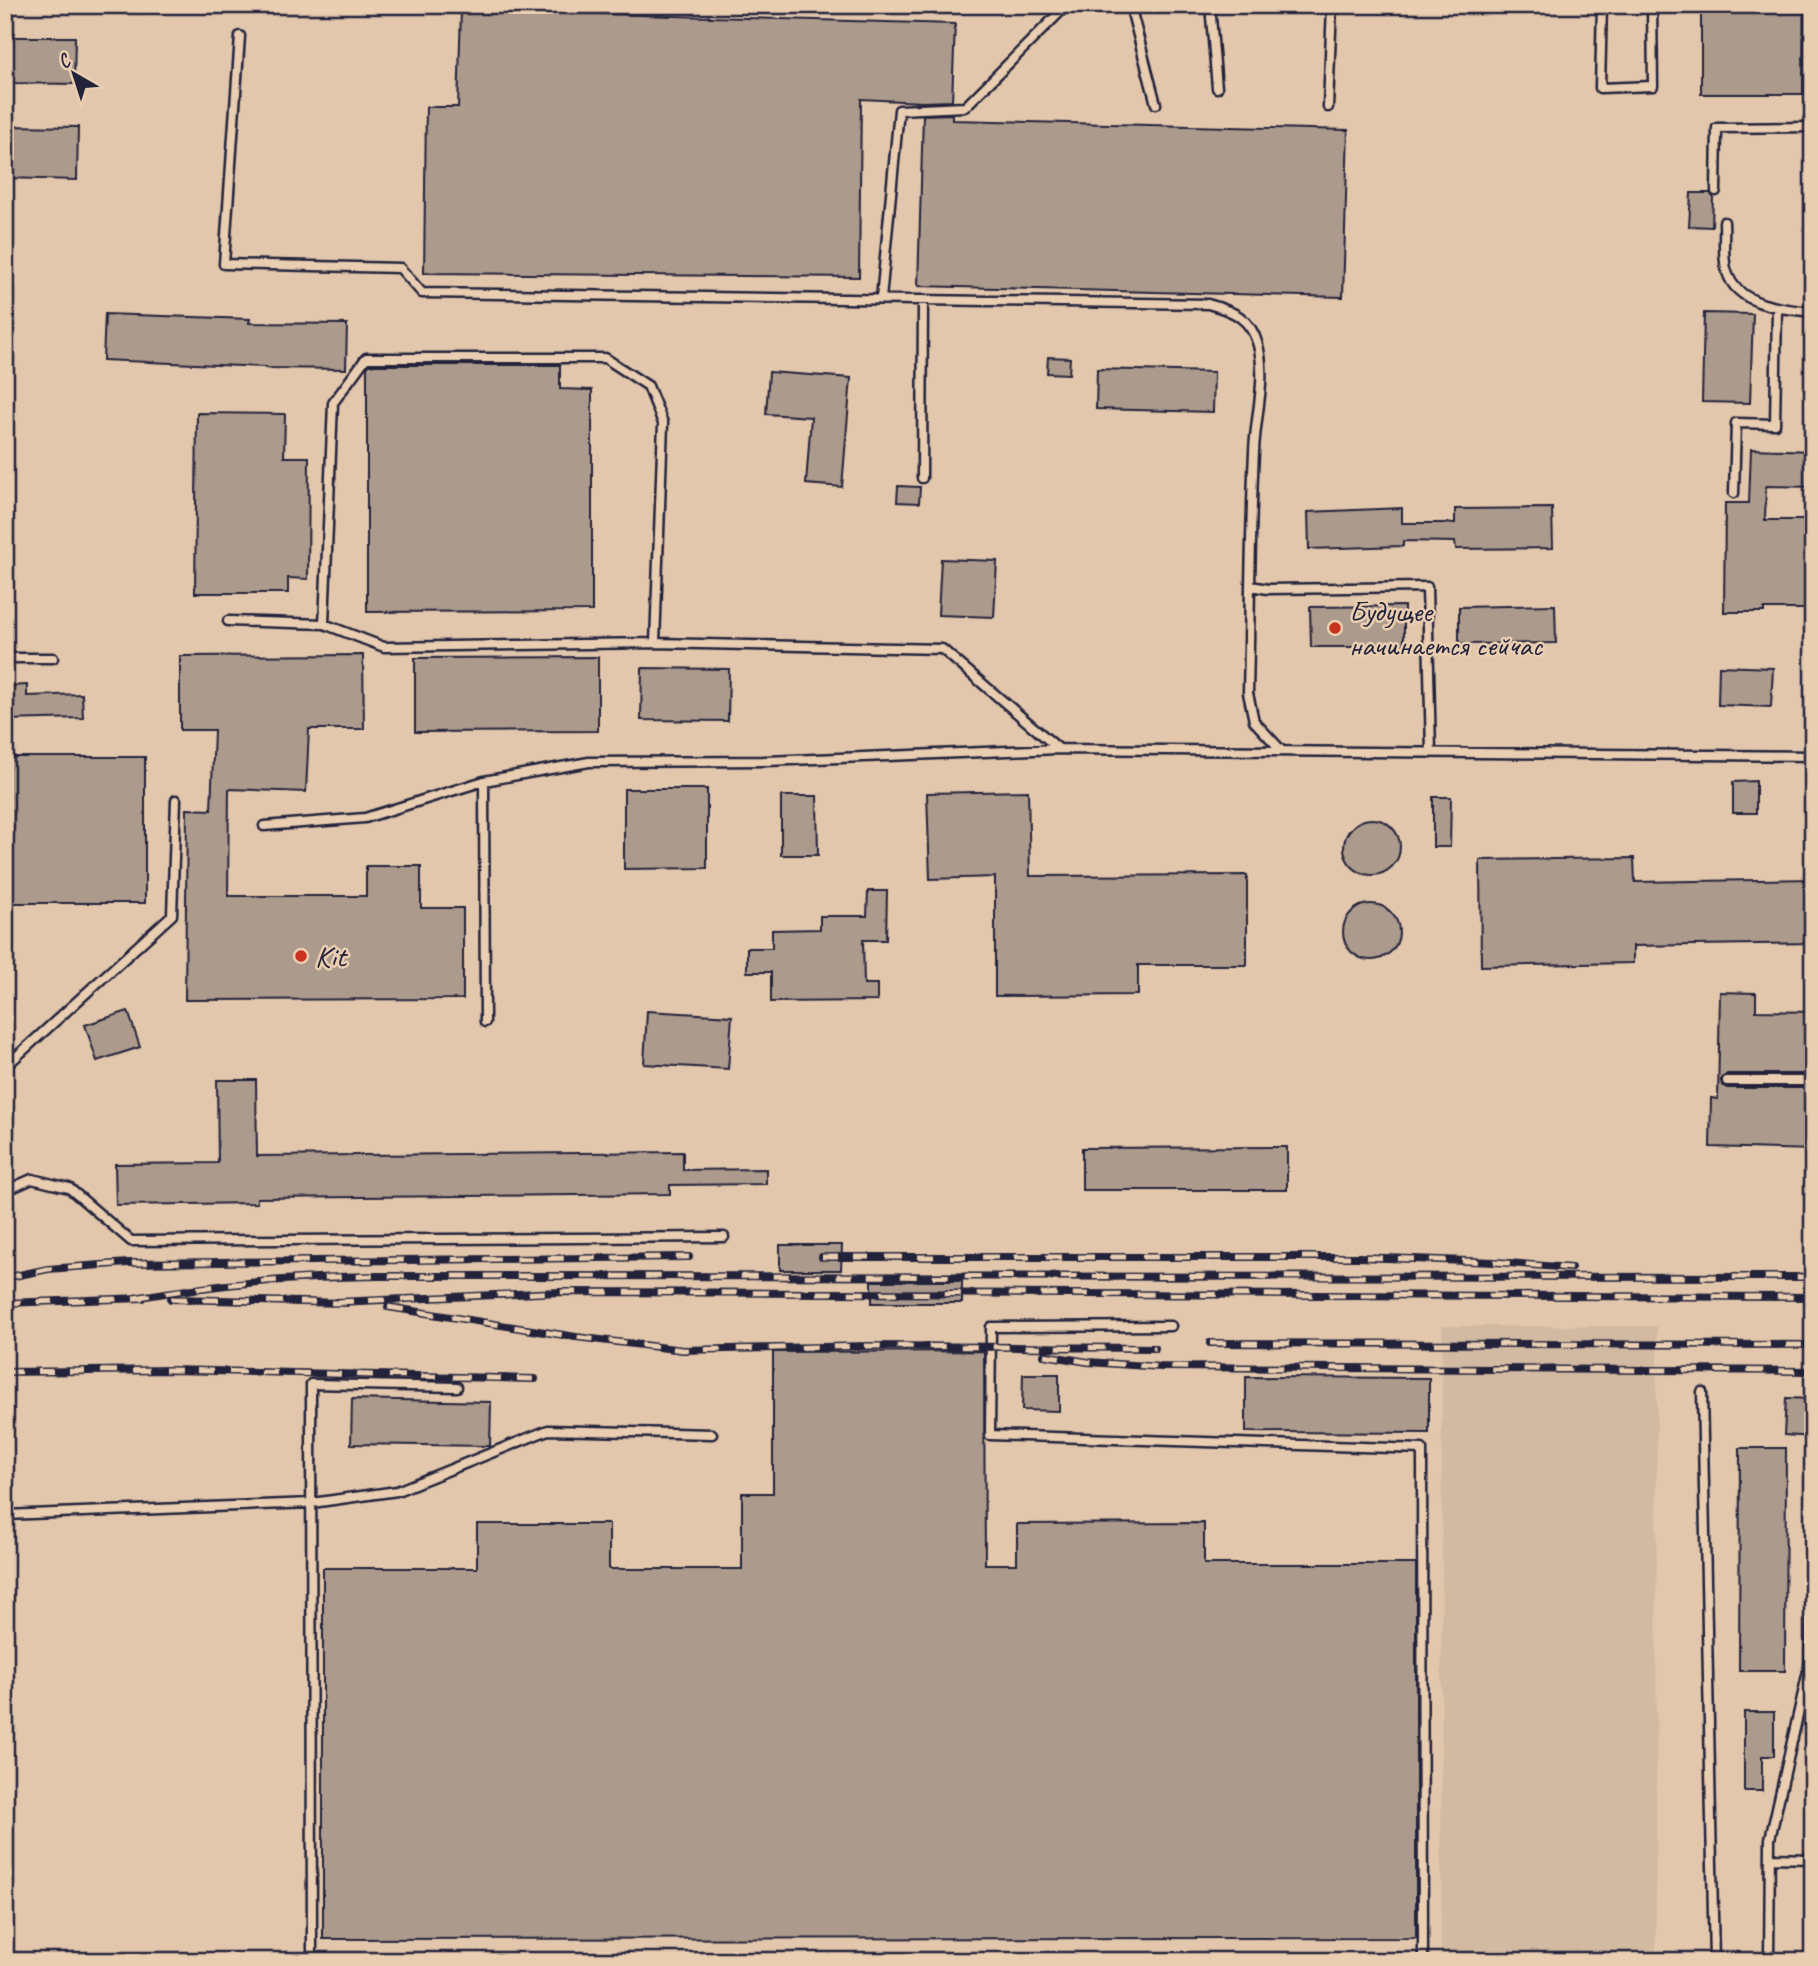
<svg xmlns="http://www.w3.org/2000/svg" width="1818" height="1966" font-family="Caveat,sans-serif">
	<rect width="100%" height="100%" fill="#e2c7ac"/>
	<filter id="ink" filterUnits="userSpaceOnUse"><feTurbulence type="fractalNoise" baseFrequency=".0143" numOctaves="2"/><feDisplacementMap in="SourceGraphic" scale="14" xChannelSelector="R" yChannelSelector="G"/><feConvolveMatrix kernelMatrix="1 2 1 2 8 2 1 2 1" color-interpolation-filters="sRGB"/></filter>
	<g filter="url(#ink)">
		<path fill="#d2baa2" d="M1442 1326H1657L1656 1961H1441Z"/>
		<path fill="#ac9a8c" stroke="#22223b" stroke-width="2" d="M1701 5H1804L1803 94H1701Z
			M461 10 955 24 952 101 923 102 861 99 859 277 424 273 426 107H458Z
			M5 37H75L74 84 5 83Z
			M952 114V120L1348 130 1343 297 918 286 923 115Z
			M5 126 78 127 77 180 5 178Z
			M1691 193H1710L1713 197 1712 227 1689 226Z
			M1704 313 1753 314 1750 403 1702 402Z
			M105 314 250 319 249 323 347 324 346 369 265 368V367L103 360Z
			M1048 357 1070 358 1069 374 1047 373Z
			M369 365H560V389L592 390V611L367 612V368Z
			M1097 369 1214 372 1213 412 1096 409Z
			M769 372 851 378 842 487 806 484 811 417 766 414Z
			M197 413 285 414 284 457H309L308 579 288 578V593H195Z
			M1751 449 1813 451V487L1766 486 1765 520H1813V609H1764V612H1724L1725 503H1749Z
			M898 486 920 487 919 503 897 502Z
			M1402 508V523H1455V509L1552 508 1553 548 1456 549 1455 542 1403 541V546L1309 549 1308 512Z
			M941 559 997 561 994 617 938 615Z
			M1555 605 1556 643 1459 644V607Z
			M1404 606V647H1311L1310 607Z
			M363 655 364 729H309L306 792 229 789 228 896H366V866H421V908H463V999L185 1000 187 809 211 810 214 730H180V656Z
			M598 657V731L415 732V658Z
			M1719 666 1773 668 1771 707 1718 705Z
			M642 668 729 669 728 721 641 720Z
			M27 685V696L82 694 83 718 5 720V686Z
			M5 757H145V903H5Z
			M1756 781V813H1733V782Z
			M624 789H707V868L624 869Z
			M1028 791 1030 876 1247 875V965H1138V995L995 996V877L930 879 927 793Z
			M781 796H817L818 855H781Z
			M1433 797H1451L1450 847H1433Z
			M1344 847a28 28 0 1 1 56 0a28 28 0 1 1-56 0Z
			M1634 858 1635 882 1813 879V943L1633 946V963L1481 966 1480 860Z
			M868 891H887L886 940H863L864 984H877V1001L771 1002V972H747V948H772V930L820 929V916H867Z
			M1343 932a28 28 0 1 1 56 0a28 28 0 1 1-56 0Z
			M1720 992 1756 993V1011L1813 1012 1812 1074H1727L1721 1080 1722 1085 1727 1088H1812L1813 1150 1710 1147 1711 1098 1718 1099Z
			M128 1011 140 1047 97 1061 85 1025Z
			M647 1011 732 1016 728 1069 644 1064Z
			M217 1080H256L257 1156 683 1152V1170L766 1169V1184L670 1185V1194L257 1198V1203L116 1205 115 1164 218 1163Z
			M1287 1147V1190H1082V1148Z
			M780 1245H842L841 1270H780Z
			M872 1281H962V1303H872Z
			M984 1351 985 1564H1017V1524L1204 1523V1564H1416V1938L323 1939V1568H477V1524H609V1569H742V1493H773V1352Z
			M1023 1374H1059V1411L1022 1410Z
			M1246 1377 1429 1378V1433L1246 1432Z
			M1786 1398 1813 1399V1437L1784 1435Z
			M352 1399 491 1402 490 1446 351 1444Z
			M1740 1448H1786L1785 1671H1739Z
			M1744 1712H1774V1756H1762V1791H1744Z"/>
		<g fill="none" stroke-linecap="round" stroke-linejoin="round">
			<defs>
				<path id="lane" d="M1130 5 1156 104
					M1210 5 1217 88
					M1602 5 1600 88 1653 86 1652 5
					M240 36 224 264 400 268 422 293 1208 304C1233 311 1250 317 1258 345 1267 380 1255 417 1254 452 1250 532 1250 613 1248 693L1254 721 1281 750
					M1328 107 1332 5
					M1716 191 1717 128 1813 127
					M1724 222C1725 237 1722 258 1727 272 1737 306 1784 309 1813 312
					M881 299 899 110 965 107 1067 5
					M922 478 923 300
					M1734 493 1736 423 1775 424 1777 309
					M1251 586 1268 589 1427 587 1431 753
					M228 621 324 624 384 647 655 643 942 649 1059 749 1813 756
					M324 624 333 403 366 358H605L648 386 663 423 655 643
					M5 652 12 658H53
					M484 781 485 1022
					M264 826 365 818 484 781 589 762 767 761 1059 749
					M5 1067 172 915 176 800
					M1727 1081H1813
					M5 1191 32 1179 69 1188 131 1241 724 1237
					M1171 1326 991 1327 990 1435 1422 1449 1423 1961
					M1702 1392 1714 1961
					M5 1515 312 1503 397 1491 548 1430 712 1434
					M1770 1858 1813 1859
					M312 1961 311 1384 457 1387
					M1769 1961 1770 1839 1810 1662 1813 1571"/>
			</defs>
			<use href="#lane" stroke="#22223b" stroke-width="13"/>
			<use href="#lane" stroke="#eaceb1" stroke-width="8"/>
			<defs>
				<path id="rail" d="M822 1257H1358L1495 1262 1571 1268
					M5 1278 48 1269 128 1263 689 1257
					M134 1298C215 1284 296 1277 378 1276L1813 1277
					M171 1299 346 1303
					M337 1302 560 1292 1813 1297
					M5 1303 143 1298
					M388 1307 576 1337 683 1350 869 1346 1155 1348
					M1210 1343 1813 1345
					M1044 1355 1088 1362 1161 1367 1813 1371
					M5 1372 172 1370 535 1379"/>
			</defs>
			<use href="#rail" stroke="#22223b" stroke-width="8"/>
			<use href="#rail" stroke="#eaceb1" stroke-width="5" stroke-dasharray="16" stroke-linecap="butt"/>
		</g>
	</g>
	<g fill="#c8321e" stroke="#eaceb1" stroke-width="2.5">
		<circle cx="1335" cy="628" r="7"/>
		<circle cx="301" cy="956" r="7"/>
	</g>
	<g text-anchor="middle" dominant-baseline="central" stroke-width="5" stroke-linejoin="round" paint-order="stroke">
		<g font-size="30" fill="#22223b" stroke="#eaceb1" text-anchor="start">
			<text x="1349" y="611">Будущее<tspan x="1349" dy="34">начинается сейчас</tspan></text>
			<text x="315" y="956">Kit</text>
		</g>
	</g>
	<rect width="1818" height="1966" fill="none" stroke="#eaceb1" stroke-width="28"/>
	<rect x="14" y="14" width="1790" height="1938" fill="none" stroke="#22223b" stroke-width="2.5" filter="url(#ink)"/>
	<g transform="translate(74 74) rotate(321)" stroke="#eaceb1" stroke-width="5" paint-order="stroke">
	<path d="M0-5L12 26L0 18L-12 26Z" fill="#22223b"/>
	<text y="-10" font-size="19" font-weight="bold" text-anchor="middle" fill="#22223b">С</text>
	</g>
</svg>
